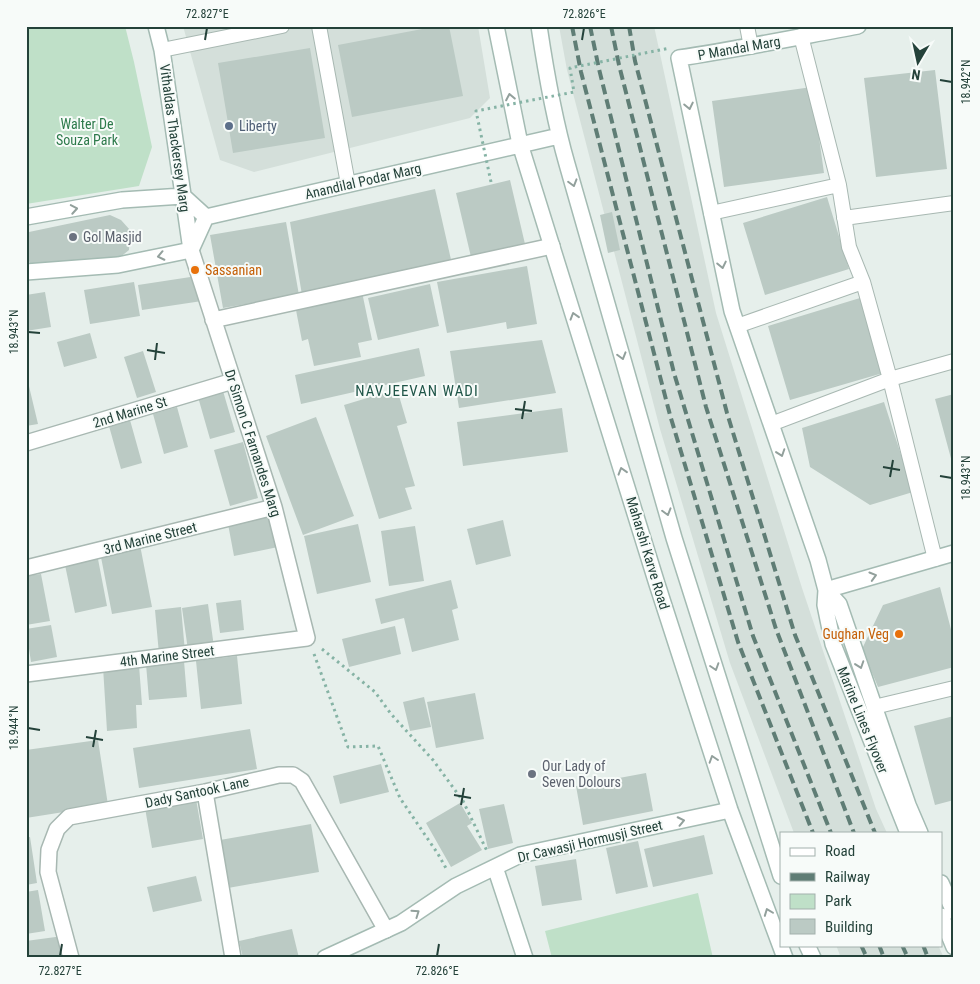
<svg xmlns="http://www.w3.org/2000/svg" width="980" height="984" font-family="'Roboto Condensed',sans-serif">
	<rect width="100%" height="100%" fill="#e6efeb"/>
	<path fill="#d4dfda" d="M183 26H478L490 98 470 118 254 172 220 160Z
		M559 26H654L716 313 802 588 876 809 887 833H794L730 663 660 429 567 70Z
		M836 945H938L944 958H841Z"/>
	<path fill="#bfe0c8" d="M26 26H125L134 62 152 147 139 186 26 204Z
		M698 893 713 958H552L545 931Z"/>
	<path fill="#bbcac4" d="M438 26H449L463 96 352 117 338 45Z
		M310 48 325 138 233 153 218 63Z
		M935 70 947 169 876 177 864 78Z
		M812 87 824 173 724 187 712 101Z
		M510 180 525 244 471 257 456 193Z
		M435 189 452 264 302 295 290 222Z
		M827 197 849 269 765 295 743 223Z
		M612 212 620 250 608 253 600 215Z
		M110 215 121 220 130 230 129 250 119 258 40 265 30 264 26 252V235L29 232Z
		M286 222 299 295 223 308 210 235Z
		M527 266 537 324 507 329 506 322 447 333 437 282Z
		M197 276 202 301 142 310 138 285Z
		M134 282 140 316 90 324 84 290Z
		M430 284 439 326 378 340 368 298Z
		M45 292 51 327 26 331V295Z
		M362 292 372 340 358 343 361 357 314 366 308 339 302 341 295 305Z
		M860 298 883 373 790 400 768 326Z
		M90 333 97 358 64 367 57 342Z
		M542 340 556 393 459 408 450 351Z
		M419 348 425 376 301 404 295 375Z
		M143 351 156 392 137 398 124 357Z
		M26 382H28L38 424 26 426Z
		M397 389 407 423 397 426 415 486 405 488 412 509 379 519 344 405Z
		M223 391 235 432 210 439 198 397Z
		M954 394V466H953L935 399Z
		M884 402 913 492 870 505 810 467 802 428Z
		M177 407 188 447 164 454 153 414Z
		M562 408 568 452 463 466 457 422Z
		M316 417 354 516 303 535 266 436Z
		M130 420 142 463 121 469 109 426Z
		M243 442 258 498 230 506 214 450Z
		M271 516 278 547 234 556 228 524Z
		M503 520 511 556 476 565 467 529Z
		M358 524 371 582 317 594 304 536Z
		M415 526 424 581 389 586 381 531Z
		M140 545 152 607 112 614 100 552Z
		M98 559 107 606 75 613 65 565Z
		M41 574 50 621 26 625V576Z
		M451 580 458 608 452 610 459 640 412 652 404 618 381 624 375 599Z
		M940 587 954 641V667L878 687 862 649 883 605Z
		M241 600 244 630 220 633 216 603Z
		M208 604 214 647 188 650 182 608Z
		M181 607 185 652 159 654 155 610Z
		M51 625 57 657 31 662 26 629Z
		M395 626 401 654 349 667 342 639Z
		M237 656 242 704 201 709 196 661Z
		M184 661 187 697 149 700 146 664Z
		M139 665 142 705H136L137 728 107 731 103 667Z
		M475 693 484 739 436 748 427 702Z
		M424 697 431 727 410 731 403 702Z
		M954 716V800L935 805 914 726Z
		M250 729 257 769 139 788 133 748Z
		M98 740 108 805 26 818V750Z
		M381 764 389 792 340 804 333 776Z
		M646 773 653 811 583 825 576 786Z
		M196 799 203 839 152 848 145 808Z
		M460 803 472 823 467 826 482 850 451 867 426 823Z
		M504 804 513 843 488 849 479 809Z
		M311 824 319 872 228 888 220 840Z
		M704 835 713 874 653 887 644 849Z
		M26 837H30L37 883 26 885Z
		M638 841 648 887 616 894 606 848Z
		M576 859 582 900 542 906 535 866Z
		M196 876 202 901 153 912 147 887Z
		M38 890 45 931 26 934V892Z
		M292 929 299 958H243L239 941Z
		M63 936 66 958H26V941Z"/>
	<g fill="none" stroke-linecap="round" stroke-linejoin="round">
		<defs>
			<path id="lane" d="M319 26 348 184
				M747 26 751 47
				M801 36 839 185 849 247 863 282 890 379 935 559
				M162 50 282 26
				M711 213 839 185
				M844 218 954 203
				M737 326 863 282
				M771 424 890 379 954 361
				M874 707 954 688"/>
			<path id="street" d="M213 320 552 246
				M26 443 233 381
				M26 568 274 507
				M26 674 307 638 274 507 191 250
				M205 792 233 958
				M71 958 48 872 49 850 57 829 69 817 205 792 279 775H293L302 781 386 930"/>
			<path id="secondary" d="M156 26 162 50 191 250
				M496 26 520 144 657 584 730 810 785 958
				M539 26C546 73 554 119 567 164L674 538 781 876
				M858 26C798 37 739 49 679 58L732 311 818 560 826 590 839 604 908 805 920 833
				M26 217 122 200 183 196 206 217
				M206 217 559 136
				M26 272 118 265 191 250 206 217
				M826 590 825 605 833 644 908 833
				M826 590 954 553
				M495 867 525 958
				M941 883 954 912
				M941 916 954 947
				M807 945 813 958
				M325 958 401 923 456 886 520 855 730 810"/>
		</defs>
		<use href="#lane" stroke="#a8b8b2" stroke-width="16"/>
		<use href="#street" stroke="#a8b8b2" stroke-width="18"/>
		<use href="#secondary" stroke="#a4bbb3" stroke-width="18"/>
		<path stroke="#86b3a5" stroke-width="3" stroke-dasharray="2.5 4" stroke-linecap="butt" d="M322 649 375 692 391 714 433 760 463 801 487 851
			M314 654 348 747 378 746 400 798 438 854 447 870"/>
		<use href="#lane" stroke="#fff" stroke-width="14"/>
		<use href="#street" stroke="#fff" stroke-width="15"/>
		<use href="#secondary" stroke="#fff" stroke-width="15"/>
		<path stroke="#5f7d75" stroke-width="4" stroke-dasharray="10 5" stroke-linecap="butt" d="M572 26 581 72 670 415 738 642 813 833
			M590 26 599 69 674 373 753 636 831 833
			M611 26 619 65 706 407 776 629 854 833
			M629 26 635 61 727 413 795 635 875 833
			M861 945 867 958
			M879 945 884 958
			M902 945 908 958
			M923 945 928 958"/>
		<path stroke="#86b3a5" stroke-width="3" stroke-dasharray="2.5 4" stroke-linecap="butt" d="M491 182 476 111 574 92 570 68 670 48"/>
	</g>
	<defs><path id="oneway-chevron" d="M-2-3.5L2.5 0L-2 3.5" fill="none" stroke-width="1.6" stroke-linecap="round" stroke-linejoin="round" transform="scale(1.25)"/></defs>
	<g stroke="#92a09c">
		<use href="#oneway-chevron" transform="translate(510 97) rotate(-101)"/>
		<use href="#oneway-chevron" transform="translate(689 106) rotate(78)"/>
		<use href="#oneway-chevron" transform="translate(573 183) rotate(74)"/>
		<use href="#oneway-chevron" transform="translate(74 209) rotate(-10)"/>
		<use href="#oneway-chevron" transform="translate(161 256) rotate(168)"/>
		<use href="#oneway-chevron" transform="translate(722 265) rotate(78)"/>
		<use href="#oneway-chevron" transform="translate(574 316) rotate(-107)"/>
		<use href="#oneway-chevron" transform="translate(622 356) rotate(74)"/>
		<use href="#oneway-chevron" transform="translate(781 453) rotate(71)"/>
		<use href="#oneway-chevron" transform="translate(622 471) rotate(-107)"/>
		<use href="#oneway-chevron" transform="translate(667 512) rotate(74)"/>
		<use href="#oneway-chevron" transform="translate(873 576) rotate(-16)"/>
		<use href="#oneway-chevron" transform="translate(860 665) rotate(71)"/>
		<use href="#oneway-chevron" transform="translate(715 667) rotate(72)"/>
		<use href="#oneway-chevron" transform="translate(713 759) rotate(-108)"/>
		<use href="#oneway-chevron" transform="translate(681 821) rotate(-12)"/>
		<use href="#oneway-chevron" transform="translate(768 912) rotate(-111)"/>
		<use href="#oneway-chevron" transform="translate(416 913) rotate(-35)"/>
	</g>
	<path fill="none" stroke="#24423a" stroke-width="2" d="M205 40 207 28M582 40 584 28M940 80 952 82M28 332 40 333M147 350 165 353M155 360 157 343M515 409 532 411M522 419 525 401M883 467 900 470M940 476 952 478M890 477 893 460M28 728 40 730M86 737 103 740M93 747 96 730M454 795 471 798M461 805 464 788M60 956 62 944M437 956 439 944"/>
	<circle fill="#5c6f8a" stroke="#f7fbf9" stroke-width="2" cx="229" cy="126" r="5"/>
	<g fill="#6b7280" stroke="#f7fbf9" stroke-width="2">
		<circle cx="73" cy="237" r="5"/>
		<circle cx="532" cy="774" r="5"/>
	</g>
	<g fill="#e8710a" stroke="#f7fbf9" stroke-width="2">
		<circle cx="195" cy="270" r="5"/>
		<circle cx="899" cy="634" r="5"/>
	</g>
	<g text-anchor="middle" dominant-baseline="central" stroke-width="4" stroke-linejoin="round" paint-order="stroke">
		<g font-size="14" fill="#24423a" stroke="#f7fbf9">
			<text transform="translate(739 48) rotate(-10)">P Mandal Marg</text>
			<text transform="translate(175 138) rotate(82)">Vithaldas Thackersey Marg</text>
			<text transform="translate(363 181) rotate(-13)">Anandilal Podar Marg</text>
			<text transform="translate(130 412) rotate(-17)">2nd Marine St</text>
			<text transform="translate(253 443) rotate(72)">Dr Simon C Farnandes Marg</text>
			<text transform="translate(150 538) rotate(-14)">3rd Marine Street</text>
			<text transform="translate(648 553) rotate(73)">Maharshi Karve Road</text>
			<text transform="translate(167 656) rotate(-7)">4th Marine Street</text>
			<text transform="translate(863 720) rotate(68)">Marine Lines Flyover</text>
			<text transform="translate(197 792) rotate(-12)">Dady Santook Lane</text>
			<text transform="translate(590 841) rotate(-13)">Dr Cawasji Hormusji Street</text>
		</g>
		<g font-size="14" fill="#2d7a4b" stroke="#f7fbf9">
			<text x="87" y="124">Walter De<tspan x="87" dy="16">Souza Park</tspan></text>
		</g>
		<g font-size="14" fill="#4e5e75" stroke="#f7fbf9" text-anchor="start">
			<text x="239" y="126">Liberty</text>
		</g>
		<g font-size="14" fill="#5b616d" stroke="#f7fbf9" text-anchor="start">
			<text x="83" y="237">Gol Masjid</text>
			<text x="542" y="766">Our Lady of<tspan x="542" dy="16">Seven Dolours</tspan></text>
		</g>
		<g font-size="14" fill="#c56008" stroke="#f7fbf9" text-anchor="start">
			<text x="205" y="270">Sassanian</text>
			<text x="889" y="634" text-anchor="end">Gughan Veg</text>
		</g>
		<g font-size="15" letter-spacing="1" fill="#1f5548" stroke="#f7fbf9">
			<text x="417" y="391">NAVJEEVAN WADI</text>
		</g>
	</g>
	<rect width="980" height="984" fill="none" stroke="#f7fbf9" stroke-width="55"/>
	<rect x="780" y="832" width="162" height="115" fill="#f7fbf9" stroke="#a3b1ad"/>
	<rect x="790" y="848" width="25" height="8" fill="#ffffff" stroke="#a3b1ad"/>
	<text x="825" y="856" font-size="15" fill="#24423a">Road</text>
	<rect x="790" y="873" width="25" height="8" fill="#5f7d75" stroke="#a3b1ad"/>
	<text x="825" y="882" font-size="15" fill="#24423a">Railway</text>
	<rect x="790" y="894" width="25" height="15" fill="#bfe0c8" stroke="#a3b1ad"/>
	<text x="825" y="906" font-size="15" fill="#24423a">Park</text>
	<rect x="790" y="919" width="25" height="15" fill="#bbcac4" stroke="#a3b1ad"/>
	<text x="825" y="932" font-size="15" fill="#24423a">Building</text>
	<g transform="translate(918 62) rotate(189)" stroke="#f7fbf9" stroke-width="4" paint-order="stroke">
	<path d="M0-4L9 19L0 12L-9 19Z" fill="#24423a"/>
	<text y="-8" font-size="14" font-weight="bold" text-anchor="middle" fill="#24423a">N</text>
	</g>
	<rect x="28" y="28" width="924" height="928" fill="none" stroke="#24423a" stroke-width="2"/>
	<g font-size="12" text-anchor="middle" fill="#24423a">
		<text x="207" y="18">72.827°E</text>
		<text x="584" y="18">72.826°E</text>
		<text transform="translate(966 82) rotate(-90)" y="4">18.942°N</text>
		<text transform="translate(14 332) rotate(-90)" y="4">18.943°N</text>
		<text transform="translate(966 478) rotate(-90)" y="4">18.943°N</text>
		<text transform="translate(14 728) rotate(-90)" y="4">18.944°N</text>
		<text x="60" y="975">72.827°E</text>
		<text x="437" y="975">72.826°E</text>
	</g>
</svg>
